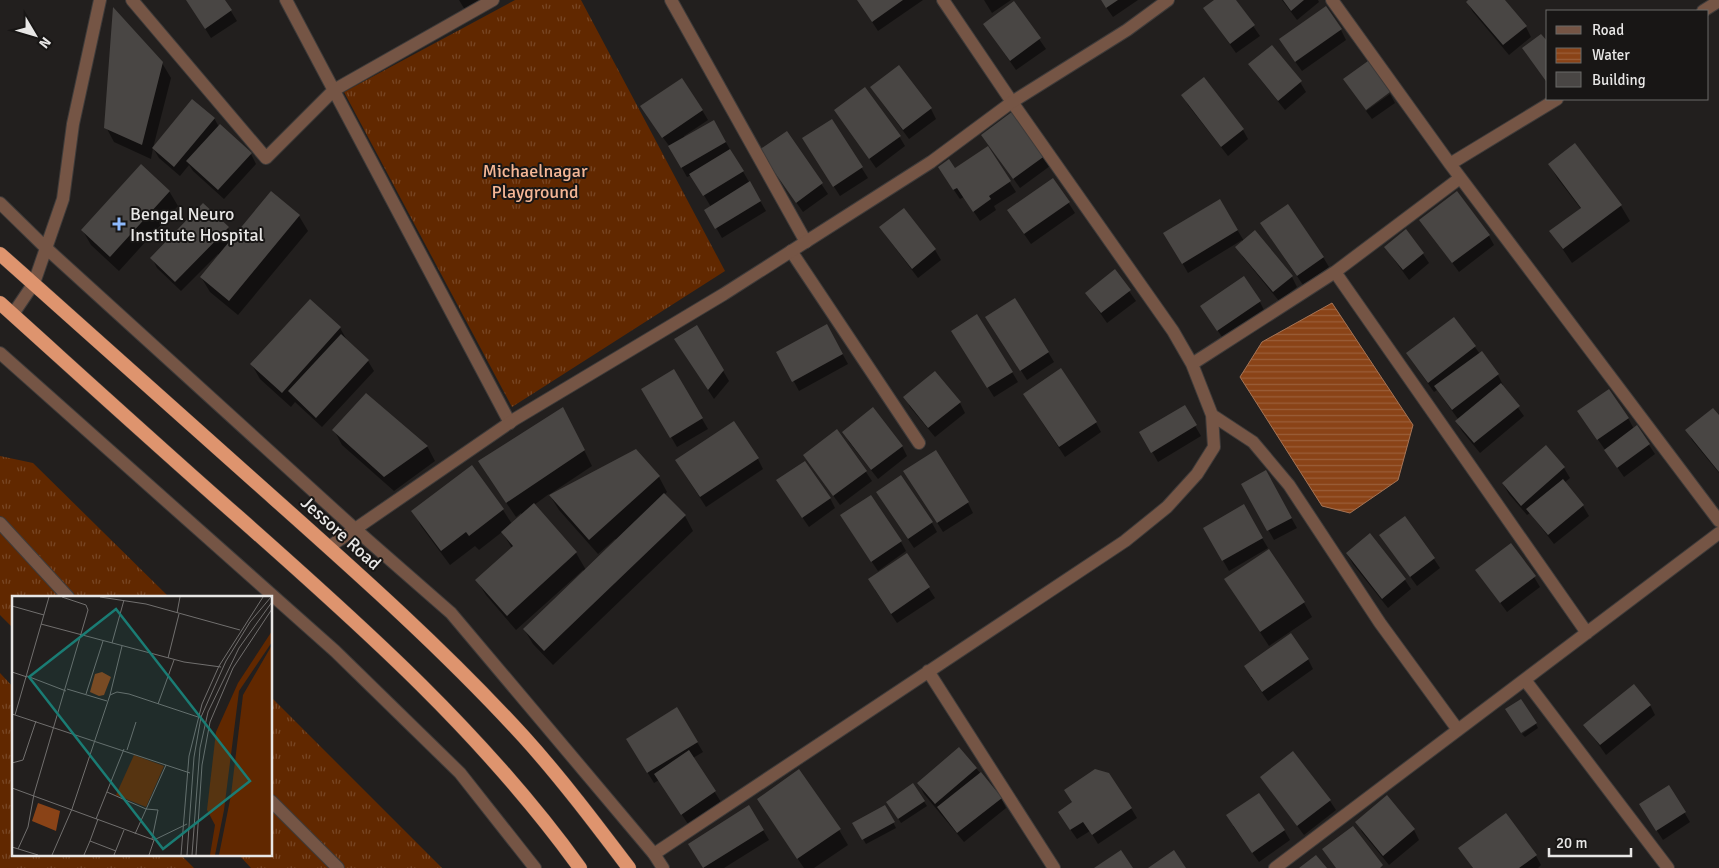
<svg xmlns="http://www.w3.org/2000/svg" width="1719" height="868" font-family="Signika,sans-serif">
	<defs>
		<pattern id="grass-tufts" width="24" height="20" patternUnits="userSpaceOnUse" patternTransform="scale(1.25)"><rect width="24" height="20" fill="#612800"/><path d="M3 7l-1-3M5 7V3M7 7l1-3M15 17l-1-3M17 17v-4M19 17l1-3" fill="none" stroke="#784725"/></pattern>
		<pattern id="water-rules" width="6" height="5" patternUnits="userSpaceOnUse" patternTransform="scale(1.25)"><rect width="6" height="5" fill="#8a4317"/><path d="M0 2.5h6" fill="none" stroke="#9a5e39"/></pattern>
	</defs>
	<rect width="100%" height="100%" fill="#221f1e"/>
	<path fill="url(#grass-tufts)" d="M515 0H581L725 271 512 407 344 92Z
		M0 456 33 463 169 597H14V629L0 615Z
		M0 673 14 688V854H180L194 868H0Z
		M271 697 442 868H251L238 854H271Z"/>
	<path fill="url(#water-rules)" stroke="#a67455" d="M1332 303 1413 425 1398 480 1350 513 1322 506 1240 377 1262 342Z"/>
	<path fill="#0007" fill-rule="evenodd" d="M187 0H224L237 21 211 38Z
		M459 0H487L465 10Z
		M860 0H923L878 31 865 11Z
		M984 0H1011L992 13Z
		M1101 0H1138L1113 17Z
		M1216 0H1235L1260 36 1236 53 1211 18Z
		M1282 0H1318L1319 2 1297 20Z
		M1470 0H1503L1526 27 1531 37 1509 55 1473 12 1467 2Z
		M1014 3 1046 49 1016 70 984 24Z
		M1341 30 1346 40 1302 71 1286 49Z
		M1548 45V84L1523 49Z
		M162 63 171 78 153 148 214 118 219 127 251 154 256 164 224 199 193 171 189 165 180 176 159 158 153 148 151 159 114 142 106 127Z
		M1250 64 1300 82 1306 92 1285 110 1256 74Z
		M1390 94 1395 103 1372 119 1366 111Z
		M1183 95 1243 130 1248 139 1228 156 1188 105Z
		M878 97 931 109 936 119 909 139Z
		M702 110 708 120 684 136 685 138 714 122 766 211 722 238 706 210 711 207 692 175 687 177 670 147 647 116Z
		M836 111 899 136 905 146 876 168Z
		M1013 113 1050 166 1020 188 983 135Z
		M832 121 868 178 840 196 809 148Z
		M787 133 828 194 803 212 767 161Z
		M1575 144 1621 206 1630 221 1572 263 1551 232 1581 209 1558 179 1549 164Z
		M988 148 1016 192 994 206 996 210 980 221 964 197 960 199 945 177Z
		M1053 179 1075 213 1031 244 1014 220Z
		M169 191 178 206 119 271 91 245 83 231Z
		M271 193 299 216 308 231 238 315 210 292 201 277 219 255 218 254 181 291 157 268 152 258 228 228 233 238Z
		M1219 200 1244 241 1292 277 1297 287 1279 301 1243 257 1237 247 1243 242 1242 240 1188 273 1165 233Z
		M904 210 935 250 941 260 918 278 887 237 881 227Z
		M1421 220 1489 236 1494 245 1459 272Z
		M1268 234 1323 257 1329 267 1303 285Z
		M1385 247 1423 254 1429 263 1409 280Z
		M1115 271 1136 301 1107 323 1086 293Z
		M1260 302 1265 312 1224 340 1208 316Z
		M1454 319 1480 354 1482 353 1498 375 1503 385 1502 386 1524 416 1480 453 1462 431 1456 421 1458 419 1437 390 1434 392 1407 354Z
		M827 326 848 364 799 391 778 352Z
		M697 327 729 381 714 399 675 340Z
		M993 327 1048 352 1054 362 1027 380Z
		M340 328 348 342 368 361 374 371 322 427 295 402 291 407 260 379 252 365Z
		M959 341 1012 372 1018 382 994 397Z
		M674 371 708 429 677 447 643 389Z
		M905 397 960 403 965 413 935 437 910 407Z
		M1030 404 1096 423 1101 432 1065 457Z
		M1184 407 1201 436 1158 462 1141 432Z
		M1719 417V473L1692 440 1687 430Z
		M1628 418 1634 429 1637 427 1655 454 1624 477 1585 421Z
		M571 424 592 466 550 494 551 496 659 477 667 492 664 495 685 516 693 531 553 665 533 644 524 629 584 571 583 570 516 630 486 595 477 581 512 548 502 532 479 550 475 546 450 565 421 526 413 511 472 467 503 510 512 524 522 515 521 513 516 517 488 476ZM549 494 559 510 598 554 615 539 617 540 586 570 576 553 534 505Z
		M334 430 427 446 435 461 394 491 342 445Z
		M844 432 902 446 907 456 878 479 849 442Z
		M1546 447 1564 468 1570 478 1564 483 1583 506 1589 516 1554 544 1530 513 1527 515 1509 494 1503 484Z
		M804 455 866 472 872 481 840 505Z
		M758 459 763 469 706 507 682 470Z
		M1265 471 1297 528 1274 540 1243 484Z
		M911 481 968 503 973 513 943 532Z
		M784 491 830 498 835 508 809 527Z
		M883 502 932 523 937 532 914 548Z
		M1243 506 1268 548 1229 571 1205 529Z
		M847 525 901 542 906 551 878 571Z
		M1387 545 1434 559 1440 568 1417 586Z
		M1347 554 1405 580 1411 589 1388 608 1353 564Z
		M907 555 935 598 897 623 875 590Z
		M1477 571 1534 577 1540 587 1507 612Z
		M1226 580 1304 603 1312 617 1269 646Z
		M1308 659 1313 669 1268 701 1251 677Z
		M1650 705 1655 715 1606 755 1585 725Z
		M1536 724 1538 728 1525 737 1522 734Z
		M697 742 703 752 693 758 721 802 688 824 659 780 654 783 633 749Z
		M976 768 1001 798 1006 808 964 842 924 794 919 784Z
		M913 785 927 806 901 823 888 802Z
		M1268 787 1330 801 1336 810 1304 835Z
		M885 807 896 828 866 844 854 823Z
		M1131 808 1137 818 1098 844 1090 831 1077 839 1065 822Z
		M1684 812 1690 822 1663 840 1646 814Z
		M767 814 839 830 848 845 814 868H804Z
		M1357 822 1414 830 1419 840 1389 865 1362 832Z
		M1233 826 1284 830 1290 840 1259 862Z
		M763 830 769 840 724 868H704L690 844Z
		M1460 849 1536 856 1541 865 1538 868H1473Z"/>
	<path fill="#494644" d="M186 0H225L232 10 205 29Z
		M857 0H903L872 22Z
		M1101 0H1118L1106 8Z
		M1214 0H1236L1255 25 1230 44 1203 8Z
		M1283 0H1304L1291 11Z
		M1468 0H1505L1527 26 1503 45 1466 2Z
		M1014 1 1041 38 1010 61 983 24Z
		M1326 6 1342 29 1295 62 1279 39Z
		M113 7 163 62 142 145 104 128Z
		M1541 34 1548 42V84L1522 48Z
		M1272 45 1302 81 1278 101 1248 64Z
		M1368 61 1390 92 1366 110 1343 79Z
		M899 65 932 108 903 130 870 87Z
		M1204 77 1244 129 1221 147 1181 95Z
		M682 78 703 110 662 138 640 106Z
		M865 87 901 136 869 159 834 110Z
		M192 99 215 118 174 167 152 148Z
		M1013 111 1046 155 1013 179 981 135Z
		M832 119 863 167 833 187 802 138Z
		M714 120 726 142 681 168 668 146Z
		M220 124 252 153 218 190 186 161Z
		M787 131 823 183 796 203 759 150Z
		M1575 143 1622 205 1563 249 1549 231 1581 208 1548 164Z
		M988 146 1011 181 989 196 991 199 973 212 957 188 953 190 938 167 949 159 955 168Z
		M730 149 744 171 703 196 689 174Z
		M141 164 170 191 110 257 81 230Z
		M1053 178 1070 202 1024 234 1007 210Z
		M750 181 761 201 715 229 704 210Z
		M271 191 300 215 229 301 200 277Z
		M1457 191 1490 235 1452 263 1419 220Z
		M1220 199 1238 230 1182 264 1163 233Z
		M203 203 229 227 175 282 150 258Z
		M1288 204 1324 257 1297 276 1260 223Z
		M904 208 936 249 912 269 879 227Z
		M1406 229 1424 253 1403 270 1384 247Z
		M1255 230 1293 276 1273 292 1235 247Z
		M1115 269 1131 290 1101 313 1085 293Z
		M1244 276 1261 301 1217 331 1200 306Z
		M1015 298 1049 352 1020 371 985 317Z
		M310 299 341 327 282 393 250 364Z
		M977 314 1013 372 987 388 951 331Z
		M1454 317 1476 346 1428 383 1406 353Z
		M827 324 843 354 792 382 776 352Z
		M697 325 724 370 708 390 674 339Z
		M341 334 369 360 316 418 288 391Z
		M1482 351 1499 374 1452 410 1434 386Z
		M1061 368 1097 422 1059 447 1023 394Z
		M674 369 703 418 670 438 641 389Z
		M935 371 961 402 928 428 903 397Z
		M1501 383 1520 406 1474 443 1455 421Z
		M1609 389 1629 418 1597 440 1577 411Z
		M366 393 428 446 384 477 332 430Z
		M1185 405 1197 425 1151 453 1139 432Z
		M563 407 585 450 506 503 478 461Z
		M873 407 903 446 871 470 842 432Z
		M1713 408 1719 415V472L1685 430Z
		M734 421 759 458 700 497 675 460Z
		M1637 425 1650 444 1617 468 1604 450Z
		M837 429 867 471 833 496 803 455Z
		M1546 445 1565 467 1521 506 1502 483Z
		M636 449 660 476 589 540 549 495Z
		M936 450 969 502 937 523 903 471Z
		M805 461 831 498 802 518 776 480Z
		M472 465 504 509 469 536 466 532 441 551 411 511Z
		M1266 470 1292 518 1267 531 1241 484Z
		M901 475 933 522 908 539 876 492Z
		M1563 479 1584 505 1548 535 1526 509Z
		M664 493 686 515 544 651 523 629Z
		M871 495 902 541 871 562 840 515Z
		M534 503 577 552 507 616 475 580 513 546 501 532Z
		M1244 504 1263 538 1222 561 1203 528Z
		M1405 516 1435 558 1410 577 1379 535Z
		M1370 533 1406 579 1382 599 1346 553Z
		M1511 543 1536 576 1500 603 1475 570Z
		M1269 549 1305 602 1260 632 1224 579Z
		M907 553 930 587 891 614 868 579Z
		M1291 633 1309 659 1262 692 1244 666Z
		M1634 684 1651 705 1600 745 1583 725Z
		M1521 699 1537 723 1521 733 1505 709Z
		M677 707 698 742 647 773 626 739Z
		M959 747 977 768 935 804 917 783Z
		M689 750 716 791 681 815 654 774Z
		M1293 751 1331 800 1297 826 1260 777Z
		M799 769 841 829 797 859 757 799Z
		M1095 769 1109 773 1132 808 1092 835 1083 822 1070 830 1058 812 1072 802 1064 790Z
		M981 772 1002 798 957 833 937 807Z
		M913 783 925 801 898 819 886 802Z
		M1669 785 1686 812 1656 831 1639 804Z
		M1259 793 1285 830 1252 853 1226 815Z
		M1387 795 1415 829 1383 856 1355 822Z
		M749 805 764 830 703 868 688 844Z
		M885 805 895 822 862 840 852 823Z
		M1506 813 1537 855 1519 868H1473L1458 848Z
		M1353 826 1383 865 1380 868H1336L1322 849Z
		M1121 850 1133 868H1094Z
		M1174 850 1186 868H1148Z
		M1316 855 1327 868H1299Z"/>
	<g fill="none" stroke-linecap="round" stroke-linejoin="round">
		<defs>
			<path id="service" d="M0 523 68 597
				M271 801 338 868"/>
			<path id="minor" d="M132 0 266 158 334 90 493 0
				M286 0 510 423
				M671 0 806 242
				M1332 0 1450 164 1719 521
				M1703 11 1719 1
				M1450 164 1557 99
				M791 251 919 443
				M1335 272 1587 633
				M1192 364 1335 272 1460 178
				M1212 415 1253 442 1289 485 1380 623 1458 730
				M928 671 1054 868
				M1525 680 1668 868
				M654 854 1125 541 1167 507 1197 474 1214 447 1212 415 1192 364 1173 331 1012 102 943 0
				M1275 868 1719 533"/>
			<path id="tertiary" d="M0 203 46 248 355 529 451 613 654 854 663 868
				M13 314 34 283 63 199 73 124 100 0
				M0 353 335 651 460 773 535 868
				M329 547 515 419 724 294 931 162 1012 102 1127 30 1168 0"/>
			<path id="trunk" d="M0 254C84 328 167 403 251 478 344 561 439 644 524 737 561 778 595 823 629 868
				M0 303C81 376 161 449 243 521 364 628 485 736 580 868"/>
		</defs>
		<use href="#service" stroke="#3e3b3a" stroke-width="14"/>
		<use href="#minor" stroke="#3e3b3a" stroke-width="14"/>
		<use href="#tertiary" stroke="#3e3b3a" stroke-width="14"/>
		<use href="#trunk" stroke="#3e3b3a" stroke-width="15"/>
		<use href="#service" stroke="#755545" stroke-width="12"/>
		<use href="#minor" stroke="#755545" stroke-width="12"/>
		<use href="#tertiary" stroke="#755545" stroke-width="12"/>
		<use href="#trunk" stroke="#de946e" stroke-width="14"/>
	</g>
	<path fill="#8db9fc" stroke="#181615" stroke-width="2" d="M116.5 216.5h5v5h5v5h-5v5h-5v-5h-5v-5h5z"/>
	<g text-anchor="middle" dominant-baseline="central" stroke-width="4" stroke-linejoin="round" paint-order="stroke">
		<g font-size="18" fill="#f5b796" stroke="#181615">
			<text x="535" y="171">Michaelnagar<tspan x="535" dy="21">Playground</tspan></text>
		</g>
		<g font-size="18" fill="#e8e7e6" stroke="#181615" text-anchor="start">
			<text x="130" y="214">Bengal Neuro<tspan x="130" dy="21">Institute Hospital</tspan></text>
		</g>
		<g font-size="18" fill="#e8e7e6" stroke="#181615">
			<text transform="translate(341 533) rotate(42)">Jessore Road</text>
		</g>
	</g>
	<g transform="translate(12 596)">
		<rect width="260" height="260" fill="#221f1e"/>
		<path d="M260 35V46L227 95 212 214 203 259H198L203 229 195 214 204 136 226 87ZM260 49V259H207L219 199 231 99ZM122 159 152 170 134 211 104 199Z" fill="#612800"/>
		<path d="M90 76 99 81 92 99 87 100 78 96 83 78ZM26 207 48 215 44 235 20 225Z" fill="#8a4317"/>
		<path fill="none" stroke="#716f6e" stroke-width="1" d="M88 1 134 8 228 34M0 10 32 19M165 17 168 1M29 28 172 66 209 71M100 47 112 4M156 62 167 18M0 76 15 81M15 80 54 95M55 93 95 105M74 98 91 45M98 99 110 50M146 108 162 64M0 118 178 177M3 119 37 1M115 154 124 126M0 167 11 164 24 125M0 192 142 244 175 228M95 196 134 213 146 214 140 243M84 223 112 153M123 238 154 169M78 245 86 223M0 251 26 259M6 253 16 231 22 198 76 14 74 9 50 1M40 259 60 213 98 99 105 96 117 98 186 121M72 259 78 245 104 255M102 259 112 234M137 259 142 244M169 259 177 160 190 108 207 70 251 1M175 259 182 161 189 121 214 65 238 26 259 1M180 259 188 152 196 116 227 52 260 6M184 259 190 169 198 126 221 72 260 13"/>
		<path fill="#1a7c74" fill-opacity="0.15" stroke="#1a7c74" stroke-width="2.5" d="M104 13 238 185 151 253 17 81Z"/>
		<rect width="260" height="260" fill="none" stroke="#e8e7e6" stroke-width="2.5"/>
	</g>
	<rect x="1546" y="10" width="162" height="90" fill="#181615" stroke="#6b6a69"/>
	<rect x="1556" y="26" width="25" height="8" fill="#755545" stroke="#6b6a69"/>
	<text x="1592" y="35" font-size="15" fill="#e8e7e6">Road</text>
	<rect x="1556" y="48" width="25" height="15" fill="url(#water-rules)" stroke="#6b6a69"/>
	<text x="1592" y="60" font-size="15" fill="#e8e7e6">Water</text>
	<rect x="1556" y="72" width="25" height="15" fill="#494644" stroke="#6b6a69"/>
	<text x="1592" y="85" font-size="15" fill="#e8e7e6">Building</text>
	<g transform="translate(35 35) rotate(128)" stroke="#181615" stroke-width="4" paint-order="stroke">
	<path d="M0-4L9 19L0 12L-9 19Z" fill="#e8e7e6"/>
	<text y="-8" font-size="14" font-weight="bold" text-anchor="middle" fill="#e8e7e6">N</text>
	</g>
	<path d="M1549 848v8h82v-8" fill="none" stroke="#e8e7e6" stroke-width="2.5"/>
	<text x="1556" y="848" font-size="15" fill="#e8e7e6" stroke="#181615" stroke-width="4" paint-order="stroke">20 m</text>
</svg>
